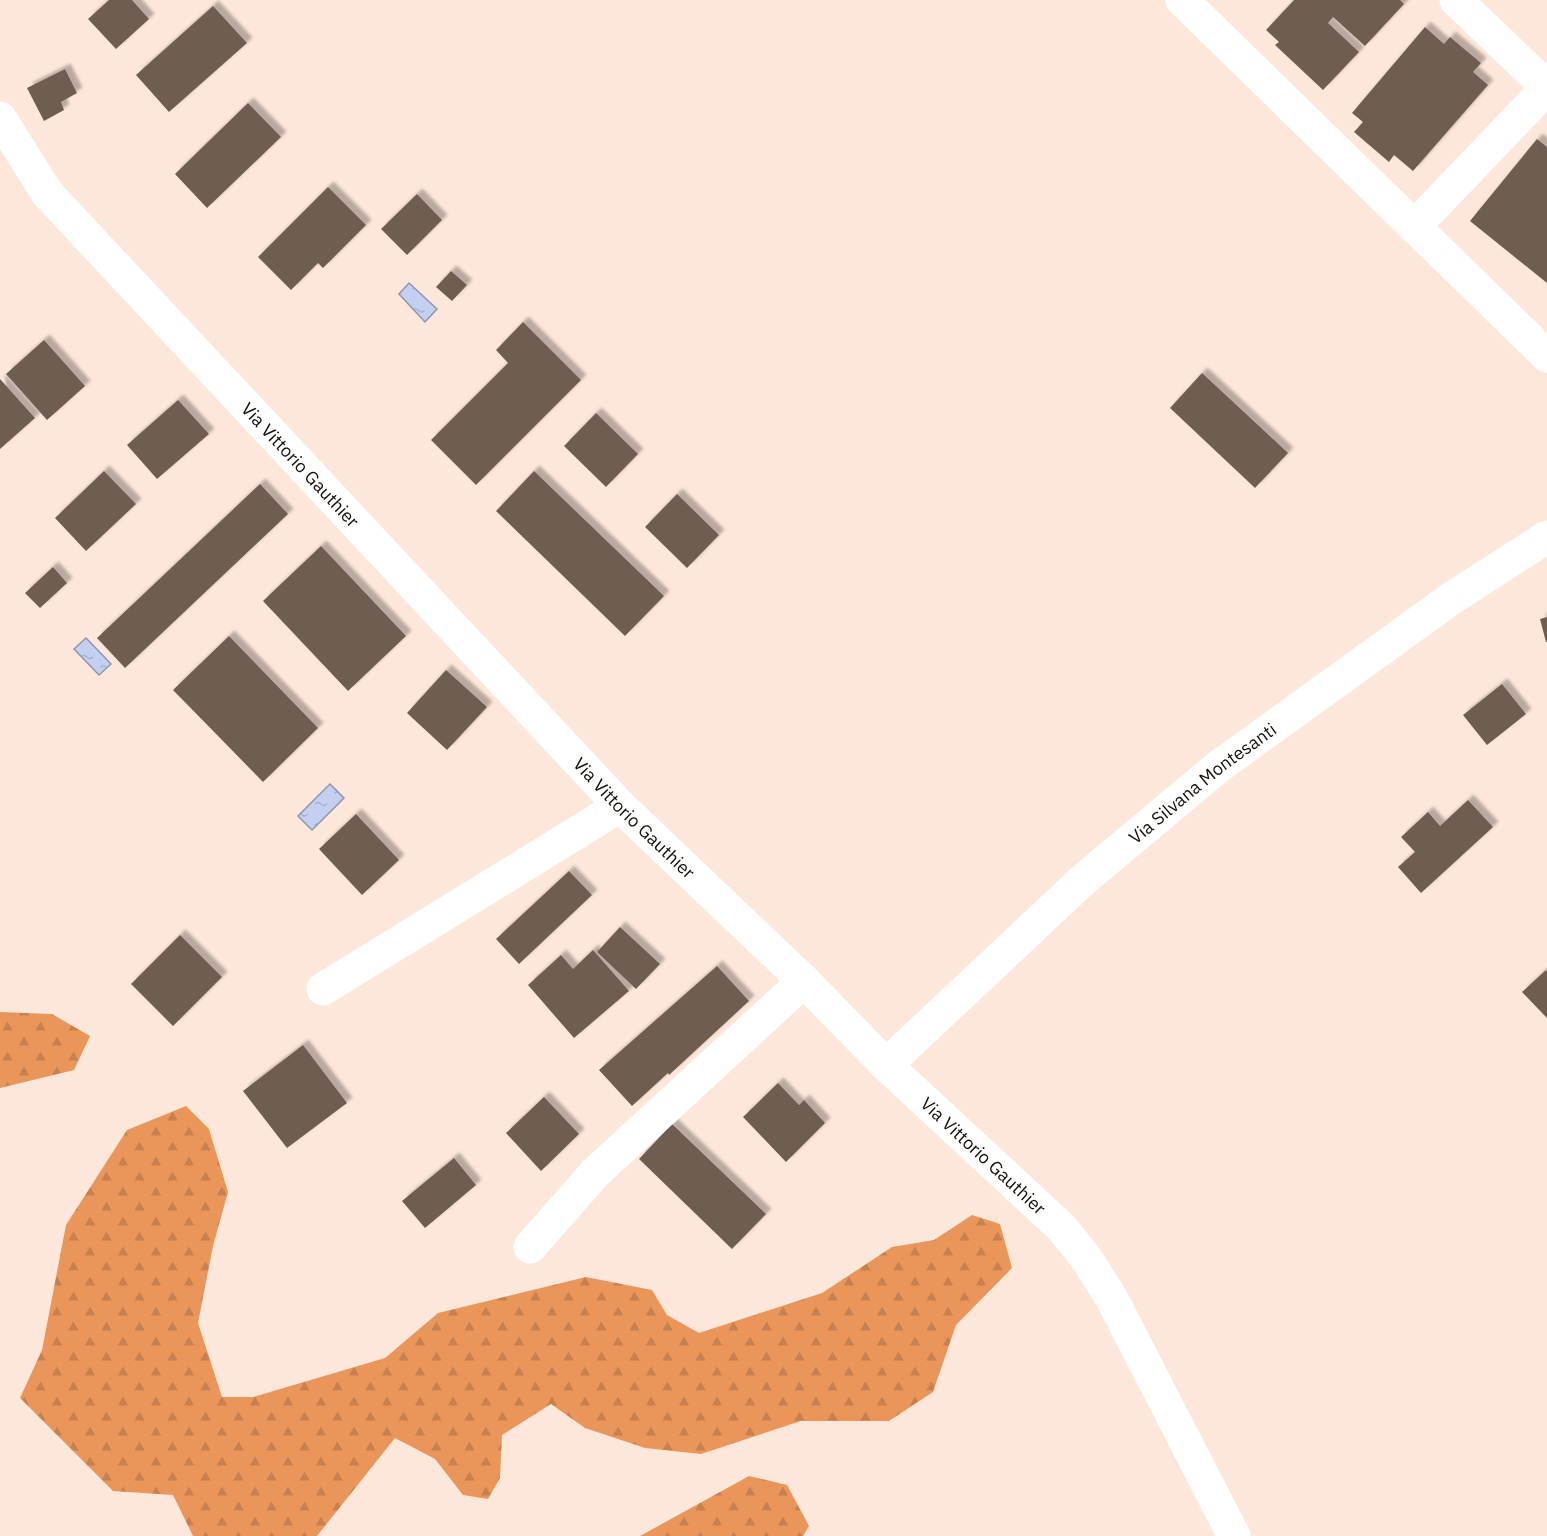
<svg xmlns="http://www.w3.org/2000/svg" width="1547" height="1536" font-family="'IBM Plex Sans',sans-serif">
	<defs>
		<pattern id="forest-firs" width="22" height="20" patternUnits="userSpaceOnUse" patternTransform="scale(1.5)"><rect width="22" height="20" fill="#ea965b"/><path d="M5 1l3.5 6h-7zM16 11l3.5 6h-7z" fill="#c8804e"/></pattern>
		<pattern id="water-ripples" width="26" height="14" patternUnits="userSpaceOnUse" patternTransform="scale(1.5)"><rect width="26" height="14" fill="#c3d0f2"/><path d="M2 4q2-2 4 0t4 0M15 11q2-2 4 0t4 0" fill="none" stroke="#a7b1ce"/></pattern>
		<filter id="shadow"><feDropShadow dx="5.5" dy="-5.5" stdDeviation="1.5" flood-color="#0004"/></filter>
	</defs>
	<rect width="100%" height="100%" fill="#fde7da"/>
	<path fill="url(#forest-firs)" d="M0 1012 52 1014 90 1036 74 1070 0 1088Z
		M186 1106 209 1129 228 1192 213 1246 198 1323 222 1397H253L385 1358 438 1313 586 1277 652 1290 667 1315 699 1333 822 1293 892 1247 934 1240 972 1215 1000 1224 1012 1268 956 1325 933 1392 889 1421H801L701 1454 645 1448 585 1428 551 1404 502 1435 500 1478 488 1499 463 1495 435 1459 395 1438 317 1536H193L173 1495 113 1491 20 1398 42 1350 66 1225 127 1130Z
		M749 1476 787 1485 809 1526 803 1536H640Z"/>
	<path fill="url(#water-ripples)" stroke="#8f96ac" stroke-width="1.5" d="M409 283 437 309 425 322 399 294Z
		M86 638 111 664 99 675 74 649Z
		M330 784 344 798 312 830 298 816Z"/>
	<path fill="#705d51" filter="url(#shadow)" d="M109 0H132L149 19 116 49 88 19Z
		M1294 0H1400L1404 4 1365 46 1333 17 1328 23 1359 52 1323 90 1275 45 1279 42 1266 30Z
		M213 6 247 43 169 112 136 75Z
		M1425 27 1444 44 1450 37 1481 63 1473 72 1488 85 1413 171 1394 155 1389 162 1354 132 1363 122 1352 113Z
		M65 69 77 93 61 102 64 110 44 121 27 88Z
		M248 103 281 137 207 208 175 174Z
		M1537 139 1547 147V283L1470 221Z
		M328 187 366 225 323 268 318 263 291 290 258 257Z
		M417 194 442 220 407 255 381 229Z
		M451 271 467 285 452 301 436 287Z
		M523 322 581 380 476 485 431 440 508 363 496 350Z
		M44 340 85 386 47 420 6 374Z
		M1202 373 1288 453 1255 488 1170 408Z
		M0 379 35 418 0 449Z
		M178 400 209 434 157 479 127 445Z
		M596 413 638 454 606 487 564 446Z
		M104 471 136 504 86 551 55 518Z
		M534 471 664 596 625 636 496 511Z
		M260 484 288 514 125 668 97 638Z
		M677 494 719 535 687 568 645 527Z
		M321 546 406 636 348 691 263 601Z
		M53 567 67 583 40 608 25 593Z
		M1547 617V642H1546L1540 619Z
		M229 636 318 728 263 782 173 690Z
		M446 670 487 707 447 750 407 713Z
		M1502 684 1526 714 1487 745 1463 715Z
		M1468 800 1493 827 1421 893 1398 867 1415 852 1401 837 1428 812 1440 826Z
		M356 814 399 860 362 895 319 849Z
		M569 871 592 895 519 964 496 939Z
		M620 927 660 964 636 989 597 952Z
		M180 935 222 977 173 1026 131 984Z
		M593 950 629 991 574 1038 528 985 561 955 573 969Z
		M717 966 749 1001 669 1075 668 1073 632 1106 599 1070Z
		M1546 970 1547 972V1018L1522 992Z
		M303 1045 347 1103 287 1148 243 1091Z
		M778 1083 799 1105 804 1100 825 1123 786 1162 743 1117Z
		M544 1097 579 1134 541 1171 506 1133Z
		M672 1124 766 1214 732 1249 639 1159Z
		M454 1158 476 1185 425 1228 402 1201Z"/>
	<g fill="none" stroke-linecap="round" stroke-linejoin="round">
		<g stroke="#fff" stroke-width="33">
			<path d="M1182 0 1547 356"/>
			<path d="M1456 0 1547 87"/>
			<path id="s1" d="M0 118 47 193 620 806 804 981 886 1065 1062 1228 1088 1261 1112 1299 1234 1536"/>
			<path d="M1414 227 1547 88"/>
			<path d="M323 989 620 806"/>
			<path id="s2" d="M886 1065 1083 880 1218 767 1452 598 1547 537"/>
			<path d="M530 1247 595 1173 804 981"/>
		</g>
	</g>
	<g text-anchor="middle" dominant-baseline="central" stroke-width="4.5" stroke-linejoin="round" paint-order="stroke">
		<g font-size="18" fill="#160f0a" stroke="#fde7da">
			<text stroke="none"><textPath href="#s1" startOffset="460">Via Vittorio Gauthier</textPath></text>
			<text stroke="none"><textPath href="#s2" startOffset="424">Via Silvana Montesanti</textPath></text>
			<text stroke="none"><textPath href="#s1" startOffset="946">Via Vittorio Gauthier</textPath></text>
			<text stroke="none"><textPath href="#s1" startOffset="1432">Via Vittorio Gauthier</textPath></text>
		</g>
	</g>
</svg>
